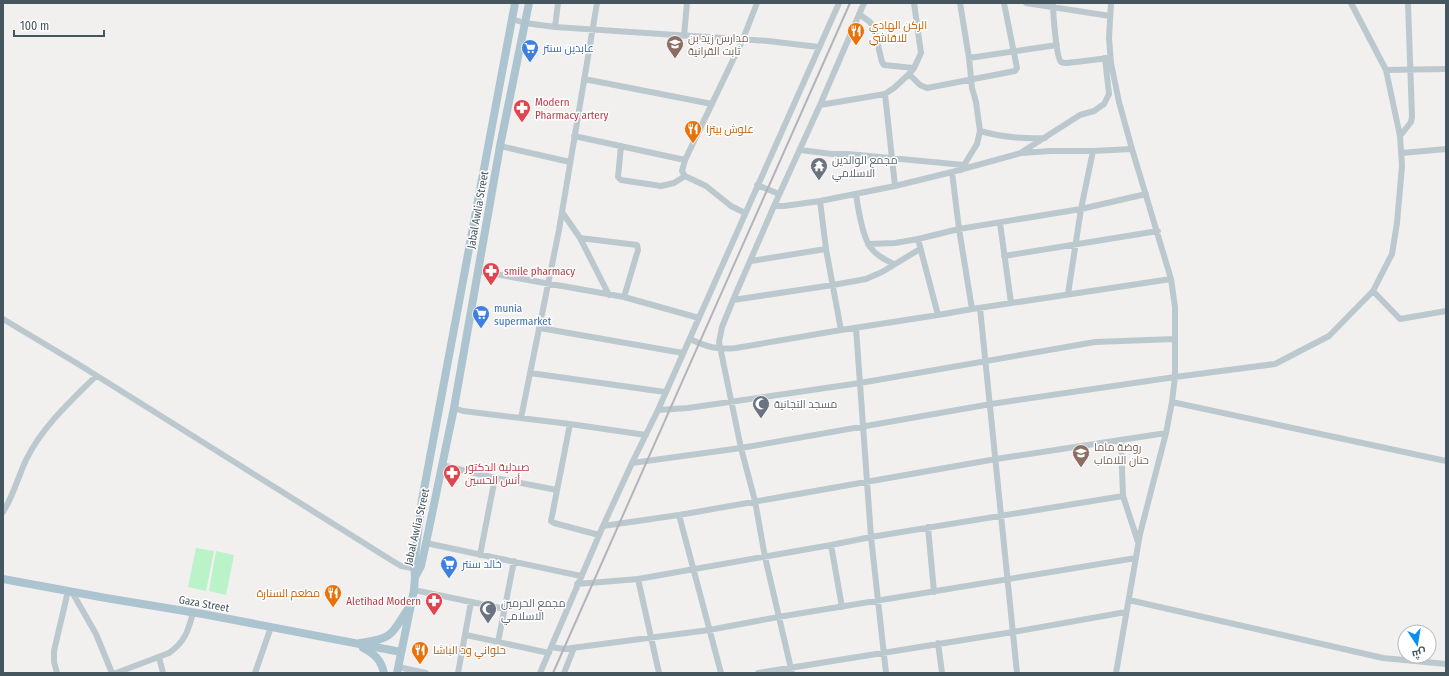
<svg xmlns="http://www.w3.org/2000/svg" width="1449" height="676" font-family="'Fira Sans Condensed',Cairo,sans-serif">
	<rect width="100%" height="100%" fill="#f2efef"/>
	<path fill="#baf3c8" d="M196 548 214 551 206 591 188 587Z
		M216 551 234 555 226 595 209 591Z"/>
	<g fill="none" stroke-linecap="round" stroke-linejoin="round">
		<path stroke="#bbc9cf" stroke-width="6" d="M960 3 969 58 972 88 976 102 980 131 977 144 961 170
			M1026 3 1110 16
			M1053 3C1053 12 1056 57 1061 62 1063 63 1065 63 1067 63L1109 58
			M1111 3 1109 38 1111 63 1119 102 1132 149 1171 279 1175 307V377L1172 402 1166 433 1140 534 1116 673
			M859 14 870 22 874 29 882 62 884 65 914 68
			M512 19 525 23 555 27 768 41 819 47
			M555 27 558 3
			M684 36 687 3
			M969 58 1057 45
			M1386 70 1446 69
			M909 74 920 85 927 88 1015 71 1017 68 1004 3
			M584 79 712 104
			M885 94 895 186
			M820 105 885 94 894 88 909 74 914 68 921 53 914 3
			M980 131C1001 137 1022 139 1045 138
			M574 136 685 160
			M1400 136 1411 122 1412 117 1408 3
			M500 146 570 162
			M621 146 618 177 621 180 661 186 674 183 685 176
			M800 150 832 154H848L964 165
			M1022 152 1080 115 1094 111 1104 104 1109 94 1105 58
			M1402 153 1446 149
			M952 172 959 229 972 309
			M757 185 779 194
			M856 194C858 208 862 237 871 248 877 256 885 260 894 264
			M820 201 826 249 841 330
			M774 206H784L820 201 895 186 952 172 1021 153 1051 151H1093L1132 149
			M562 212 580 238 609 295
			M745 213 731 206 706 186 685 176 682 171 685 160 743 39 757 3
			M1000 223 1011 303
			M580 238 637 245 638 250 624 297
			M918 239 938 315
			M868 244 895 243 918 239 959 229 1081 209 1146 194
			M1004 256 1158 231
			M751 261 826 249
			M478 271 624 297 699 318
			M1373 291 1400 319 1446 311
			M1068 294 1081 209 1093 151
			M733 300 833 285 866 279 882 272 920 249
			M980 308 1017 673
			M3 319 78 364 391 560 401 566 417 569
			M540 328 683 353
			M856 328 871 537 886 673
			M690 339C707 347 717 350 736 348L841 330 938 315 972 309 1171 279
			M530 373 665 392
			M1172 402 1446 461
			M454 408 463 411 570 424 646 435
			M658 410 688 408 860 383 1095 342 1175 339
			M521 418 559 230 597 3
			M570 424 551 521 554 523 599 535
			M1121 440 1123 496 1138 542
			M632 463 741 448 991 404 1175 377 1275 364 1329 336 1373 291 1392 254 1397 223 1402 166 1400 136 1386 70 1351 3
			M442 465 495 478 557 490
			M3 512C14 495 18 476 27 458 43 426 71 401 96 376
			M679 515 721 673
			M603 526 679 515 996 459 1166 433
			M928 527 934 592
			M426 543 581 576
			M831 545 842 607
			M480 555 495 478
			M638 579 659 673
			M577 584 638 579 831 545 871 537 1123 496
			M414 590 505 609
			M72 592 96 634 112 673
			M1129 600 1383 658 1446 664
			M466 635 549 653
			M498 642 514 561
			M938 643 942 673
			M551 647 564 649 709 630 778 617 1136 558
			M159 657 163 673
			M398 667 426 673
			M57 673 54 662V651L68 591
			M116 673 169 653C185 642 188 631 193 613
			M255 673 271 627
			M458 673 471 602
			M540 673 603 526 632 463 658 410 839 3
			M564 673 574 648
			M758 673 1013 632 1126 612
			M792 673 765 557 755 501 741 448 719 342 722 327 733 300 774 206 820 105 864 3"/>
		<path stroke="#acc3d0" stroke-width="8" d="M415 577 421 566 426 543 454 408 500 146 529 3
			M3 579 106 598 203 614 401 652
			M360 643C371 641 386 640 393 631 399 624 403 616 408 609
			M363 648C375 654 381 660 384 673
			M397 673 414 590 415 577 414 564 422 500 515 3"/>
		<path stroke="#b1b5ba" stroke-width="2" d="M553 673 850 3"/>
	</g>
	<defs>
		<symbol id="restaurant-pin" viewBox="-11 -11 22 30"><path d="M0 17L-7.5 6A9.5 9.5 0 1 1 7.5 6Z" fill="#e8710a" stroke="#fff"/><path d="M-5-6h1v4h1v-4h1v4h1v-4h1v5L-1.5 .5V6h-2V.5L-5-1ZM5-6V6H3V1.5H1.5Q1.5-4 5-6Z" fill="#fff"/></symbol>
		<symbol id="school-pin" viewBox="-11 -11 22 30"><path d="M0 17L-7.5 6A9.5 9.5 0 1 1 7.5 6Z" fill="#8d6e63" stroke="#fff"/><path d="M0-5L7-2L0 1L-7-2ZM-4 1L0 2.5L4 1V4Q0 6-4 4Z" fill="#fff"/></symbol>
		<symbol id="supermarket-pin" viewBox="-11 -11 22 30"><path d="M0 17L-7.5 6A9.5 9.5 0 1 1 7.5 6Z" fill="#3f7fe0" stroke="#fff"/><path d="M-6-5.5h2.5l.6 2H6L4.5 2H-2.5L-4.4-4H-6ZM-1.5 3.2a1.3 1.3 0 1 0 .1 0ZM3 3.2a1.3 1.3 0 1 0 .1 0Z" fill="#fff"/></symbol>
		<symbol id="pharmacy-pin" viewBox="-11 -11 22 30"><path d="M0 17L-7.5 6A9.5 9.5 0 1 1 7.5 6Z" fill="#e0444e" stroke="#fff"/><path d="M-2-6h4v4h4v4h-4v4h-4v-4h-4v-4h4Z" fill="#fff"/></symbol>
		<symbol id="temple-pin" viewBox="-11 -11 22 30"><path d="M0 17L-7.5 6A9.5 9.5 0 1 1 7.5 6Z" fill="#6b7280" stroke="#fff"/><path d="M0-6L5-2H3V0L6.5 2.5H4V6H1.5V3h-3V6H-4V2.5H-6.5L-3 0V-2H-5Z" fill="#fff"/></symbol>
		<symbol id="mosque-pin" viewBox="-11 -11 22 30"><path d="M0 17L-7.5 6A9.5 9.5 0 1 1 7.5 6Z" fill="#6b7280" stroke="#fff"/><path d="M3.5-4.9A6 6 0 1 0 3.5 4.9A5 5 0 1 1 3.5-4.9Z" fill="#fff"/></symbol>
	</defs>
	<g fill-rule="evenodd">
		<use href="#restaurant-pin" x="846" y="21" width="20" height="27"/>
		<use href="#school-pin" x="665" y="34" width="20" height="27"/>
		<use href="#supermarket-pin" x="520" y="38" width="20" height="27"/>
		<use href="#pharmacy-pin" x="512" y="98" width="20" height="27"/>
		<use href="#restaurant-pin" x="683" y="119" width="20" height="27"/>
		<use href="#temple-pin" x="809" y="156" width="20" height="27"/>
		<use href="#pharmacy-pin" x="481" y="261" width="20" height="27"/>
		<use href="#supermarket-pin" x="471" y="304" width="20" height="27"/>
		<use href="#mosque-pin" x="751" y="394" width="20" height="27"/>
		<use href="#school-pin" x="1071" y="443" width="20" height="27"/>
		<use href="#pharmacy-pin" x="442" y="463" width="20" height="27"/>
		<use href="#supermarket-pin" x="439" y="554" width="20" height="27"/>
		<use href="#restaurant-pin" x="323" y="583" width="20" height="27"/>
		<use href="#pharmacy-pin" x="424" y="591" width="20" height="27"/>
		<use href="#mosque-pin" x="478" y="599" width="20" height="27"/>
		<use href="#restaurant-pin" x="410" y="640" width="20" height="27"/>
	</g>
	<g text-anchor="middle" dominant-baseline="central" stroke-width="3" stroke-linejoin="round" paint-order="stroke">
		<g font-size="11" fill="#c56008" stroke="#fff" text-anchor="start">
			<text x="869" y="25">الركن الهادي<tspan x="869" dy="13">للاقاشي</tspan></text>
			<text x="706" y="129">علوش بيتزا</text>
			<text x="320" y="593" text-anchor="end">مطعم السنارة</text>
			<text x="433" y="650">حلواني ود الباشا</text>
		</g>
		<g font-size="11" fill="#785e54" stroke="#fff" text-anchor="start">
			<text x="688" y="38">مدارس زيد بن<tspan x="688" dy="13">ثابت القرانية</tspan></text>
			<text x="1094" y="447">روضة ماما<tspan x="1094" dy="13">حنان اللاماب</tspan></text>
		</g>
		<g font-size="11" fill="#366cbe" stroke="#fff" text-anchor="start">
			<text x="543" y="48">عابدين سنتر</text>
			<text x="494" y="308">munia<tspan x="494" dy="13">supermarket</tspan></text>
			<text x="462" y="564">خالد سنتر</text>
		</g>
		<g font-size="11" fill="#be3a42" stroke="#fff" text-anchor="start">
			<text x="535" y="102">Modern<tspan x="535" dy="13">Pharmacy artery</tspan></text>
			<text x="504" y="271">smile pharmacy</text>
			<text x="465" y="467">صيدلية الدكتور<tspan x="465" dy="13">أنس الحسين</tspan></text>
			<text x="421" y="601" text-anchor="end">Aletihad Modern</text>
		</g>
		<g font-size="11" fill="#5b616d" stroke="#fff" text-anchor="start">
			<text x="832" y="160">مجمع الوالدين<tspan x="832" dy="13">الاسلامي</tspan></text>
			<text x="774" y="404">مسجد التجانية</text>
			<text x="501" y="603">مجمع الحرمين<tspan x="501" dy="13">الاسلامي</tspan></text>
		</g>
		<g font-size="11" fill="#45565e" stroke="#fff">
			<text transform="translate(478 210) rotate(-80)">Jabal Awlia Street</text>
			<text transform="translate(417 527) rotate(-77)">Jabal Awlia Street</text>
			<text transform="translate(204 604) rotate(10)">Gaza Street</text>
		</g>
	</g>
	<rect width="1449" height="676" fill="none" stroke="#45565e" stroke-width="8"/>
	<g transform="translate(1417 644) rotate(168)"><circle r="19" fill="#ffffff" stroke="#b5bbbf"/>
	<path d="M0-3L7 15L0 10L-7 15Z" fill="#0a8ef1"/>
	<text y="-6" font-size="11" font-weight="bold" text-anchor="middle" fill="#45565e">ش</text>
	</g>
	<path d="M14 30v6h90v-6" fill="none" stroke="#45565e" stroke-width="2"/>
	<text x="20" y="30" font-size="12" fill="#45565e" stroke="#ffffff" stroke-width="3" paint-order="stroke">100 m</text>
</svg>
